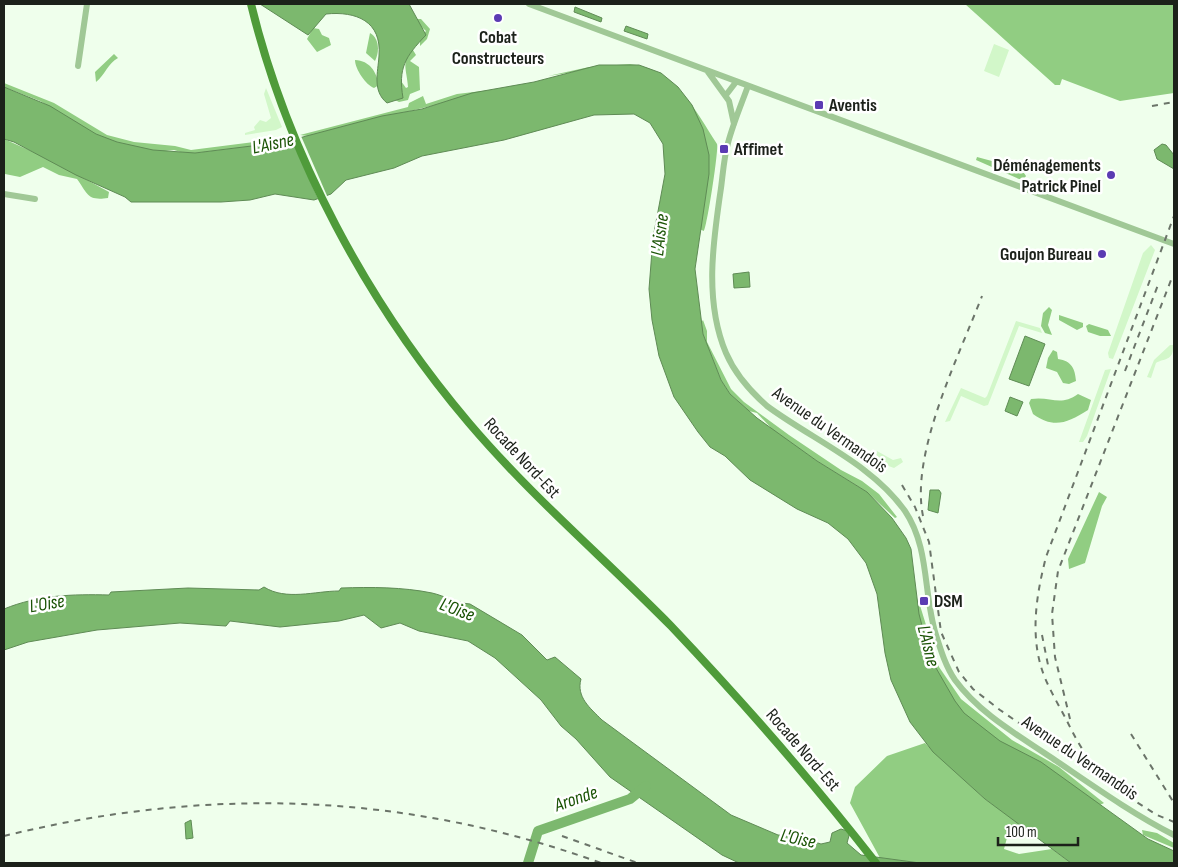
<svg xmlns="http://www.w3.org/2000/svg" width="1178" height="867" font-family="'Sofia Sans Condensed',sans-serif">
	<rect width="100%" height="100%" fill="#efffec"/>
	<path fill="#d2f7c9" d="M994 44 1009 50 999 77 984 71Z
		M266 88 282 127 276 130 245 135V133L255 130 254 127 260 120 266 122 271 118 264 94Z
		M1151 245 1155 250 1117 349 1113 359 1109 358 1108 353 1143 253Z
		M1016 321 1040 328 1042 333 1019 326 988 405 984 406 961 396 950 421 945 422 961 388 985 398 987 396Z
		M1170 345H1173C1174 361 1165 358 1156 363L1151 378 1147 377 1154 360Z
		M1111 369 1087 436 1083 442H1079L1105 370Z
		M877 451 893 460 901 458 903 462 894 468 883 464 876 454Z"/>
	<path fill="#91cd82" d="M965 4H1174V93L1120 101 1062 79 1060 85H1055Z
		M418 19H421L430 29 427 39 420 46V38L426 31 417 23Z
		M313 28 319 29 322 35 329 38 331 45 317 52 307 39Z
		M370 33C379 38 380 51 375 61L366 53Z
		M409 50H413L416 55 410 61 419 67 420 90 410 94 408 100 399 102 395 100 398 84 401 81 406 88 408 87C407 72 402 64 409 50Z
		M114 54 118 58C108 63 105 75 96 82L95 72Z
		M355 60C370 61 376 71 379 85L374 88C366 85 355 69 355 60Z
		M630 64C675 68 695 110 717 144 719 149 707 227 704 231L699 229 707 162 581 71 548 76 589 67Z
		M4 83 54 103 107 135 134 142 175 146 191 150 277 139 276 144 187 154 174 150 155 152 112 141 95 134 40 101 4 87Z
		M490 90V92L364 122 315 137 300 135 408 107 409 103 423 96 426 104 457 94Z
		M4 139 47 158 109 192 108 198C87 201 88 194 77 179L59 175 43 167 20 177 5 174Z
		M977 157 1003 164 1024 173 1026 176 1024 179H1019L976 160Z
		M1049 307 1052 310 1048 325 1052 335 1045 333 1041 326 1043 313Z
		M1059 315 1083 323V327L1077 330 1059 320Z
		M703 320 707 331V342L731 389 744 402 789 435 841 470 862 481 879 494 897 517 895 518 867 492 817 461 773 430 757 413 749 411 730 394 721 380 699 325Z
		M1089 324 1108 330 1111 336H1100L1088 332 1086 326Z
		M1053 350 1057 352 1058 359C1072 361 1075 369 1076 381L1069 384 1063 383 1057 372 1046 368 1048 358Z
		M1078 394 1091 400 1088 410C1067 423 1054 429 1033 414L1029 403 1031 399C1051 396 1060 407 1078 394Z
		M1099 492 1107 497 1102 506 1085 563 1069 569 1068 559Z
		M918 599 939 667 961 699 1012 740 1059 767 1104 803 1098 806 993 738 962 714 944 685 924 642 916 604Z
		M925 743 985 799 1019 823 1008 834 1004 849 1019 854 1052 849 1071 863H920L880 858 850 803 855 787 887 756Z
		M1142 830 1157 833 1174 843V848L1143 835Z"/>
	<path fill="#7cb86e" stroke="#5f8b55" d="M260 4H409L426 35C405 57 398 68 403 98L387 103C372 91 378 72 379 56 382 21 356 11 326 14L308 35Z
		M575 7 602 18 601 22 574 12Z
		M626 26 648 34 647 39 624 31Z
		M599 65H639L661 73 678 87 692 105 703 129 709 155V174L695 269 703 334 721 380 730 394 757 418 817 461 867 492 892 518 906 538 911 549 919 614 927 645 936 668 955 701 964 713 1000 741 1041 762 1148 839 1174 851V863H1071L985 799 933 752 910 722 891 680 885 653 877 594 866 563 848 539 828 523 797 509 750 480 725 456 710 447 698 432 674 397 659 356 652 320 649 289 653 238 665 174 663 144 650 123 634 114 594 115 504 140 422 156 394 168 346 180 331 194 314 200 275 194 250 200 221 202H131L125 197 76 175 14 142 4 139V87L50 106 96 134 117 142 153 150 195 153 284 142 382 116 422 109 472 93 534 82Z
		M1162 144 1166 145 1174 155V169L1157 159 1154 150Z
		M749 272 750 287 734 288 733 274Z
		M1025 336 1045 344 1029 386 1009 379Z
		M1010 397 1023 402 1017 416 1005 411Z
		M930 490H939L941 493 938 513 928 510Z
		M264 587C286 601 315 591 339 591L341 588C371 587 403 587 432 593 445 596 456 603 470 604L522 635 547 660 555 657 581 679C576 697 590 708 602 720L731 815 778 835 798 837 821 844 830 842 832 833 841 829 850 832 847 843 861 855 920 863H739L722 855 610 777 576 739 561 726 541 700 495 658 468 641 419 631 400 623 381 628 364 615 339 621 280 627 230 621 226 626 180 623 97 630 28 642 4 650V609C38 595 73 594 109 595L111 592 188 588 259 590Z
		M191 820 193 838 186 839 185 823Z"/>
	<path fill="#efffec" d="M301 136 328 198 319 201 291 138Z"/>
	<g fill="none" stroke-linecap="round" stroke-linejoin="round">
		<path stroke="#7cb86e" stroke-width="10" d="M528 863 538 831 630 799 646 786"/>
		<path stroke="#a0c896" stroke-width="6" d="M529 4 1174 244
			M78 66 87 4
			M708 72 729 101 734 124
			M748 86C741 105 733 124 728 143 724 157 723 173 721 188 713 242 704 301 726 353 735 374 750 391 767 406 813 440 872 464 905 511 930 548 923 594 936 635 941 651 946 667 955 680 980 714 1018 735 1052 758 1092 785 1131 813 1174 835
			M726 95 736 82
			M4 194 35 199"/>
		<path stroke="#4f9b3a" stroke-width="8" d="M251 4C288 156 368 304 469 423 531 496 604 558 671 626 743 702 812 781 876 863"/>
		<path stroke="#6b7469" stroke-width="2" stroke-dasharray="6 6" stroke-linecap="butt" d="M1152 106 1174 102
			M1125 371 1158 285
			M902 485 915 507 929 542 941 632 959 672 973 689 1000 710 1111 786 1157 815 1174 822
			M923 516C910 453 959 356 982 296
			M1042 635 1049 670
			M1070 719 1055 657 1052 614 1058 571 1173 275
			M1131 734 1174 803
			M1111 786C1092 767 1078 744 1066 719 1059 706 1051 692 1045 678 1029 639 1036 596 1046 557L1174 216
			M4 836C207 786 404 792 601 863
			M562 836 638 863"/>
	</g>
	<g fill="#5b3bb3" stroke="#fff" stroke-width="2">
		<circle cx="498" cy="18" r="5"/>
		<rect x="814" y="100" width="10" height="10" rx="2.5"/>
		<rect x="719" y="144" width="10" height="10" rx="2.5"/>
		<circle cx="1111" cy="175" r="5"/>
		<circle cx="1102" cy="254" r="5"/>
		<rect x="919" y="596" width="10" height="10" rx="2.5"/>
	</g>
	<g text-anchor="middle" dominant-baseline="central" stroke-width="5" stroke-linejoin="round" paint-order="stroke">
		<g font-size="18" font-weight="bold" fill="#1c211a" stroke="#fff" text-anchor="start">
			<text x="498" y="37" text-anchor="middle">Cobat<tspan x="498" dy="21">Constructeurs</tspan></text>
			<text x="829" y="105">Aventis</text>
			<text x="734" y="149">Affimet</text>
			<text x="1101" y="165" text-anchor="end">Déménagements<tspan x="1101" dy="21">Patrick Pinel</tspan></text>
			<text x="1092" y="254" text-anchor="end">Goujon Bureau</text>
			<text x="934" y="601">DSM</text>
		</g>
		<g font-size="18" fill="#1c211a" stroke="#fff">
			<text transform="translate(830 430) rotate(35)">Avenue du Vermandois</text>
			<text transform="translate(522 458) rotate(47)">Rocade Nord-Est</text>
			<text transform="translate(803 750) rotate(49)">Rocade Nord-Est</text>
			<text transform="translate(1080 758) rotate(34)">Avenue du Vermandois</text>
		</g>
		<g font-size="19" font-style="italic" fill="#1a5305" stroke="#fff">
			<text transform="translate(273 144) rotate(-12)">L'Aisne</text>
			<text transform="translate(660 235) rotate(-83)">L'Aisne</text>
			<text transform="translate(47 604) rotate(-10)">L'Oise</text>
			<text transform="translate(457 610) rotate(20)">L'Oise</text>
			<text transform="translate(928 646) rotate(76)">L'Aisne</text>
			<text transform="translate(576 799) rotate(-19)">Aronde</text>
			<text transform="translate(798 839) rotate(12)">L'Oise</text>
		</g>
	</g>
	<rect width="1178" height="867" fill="none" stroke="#1c211a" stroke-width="10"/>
	<path d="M998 837v8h80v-8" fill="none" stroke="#1c211a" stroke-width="2.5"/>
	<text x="1006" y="837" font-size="15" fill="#1c211a" stroke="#ffffff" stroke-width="4" paint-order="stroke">100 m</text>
</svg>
